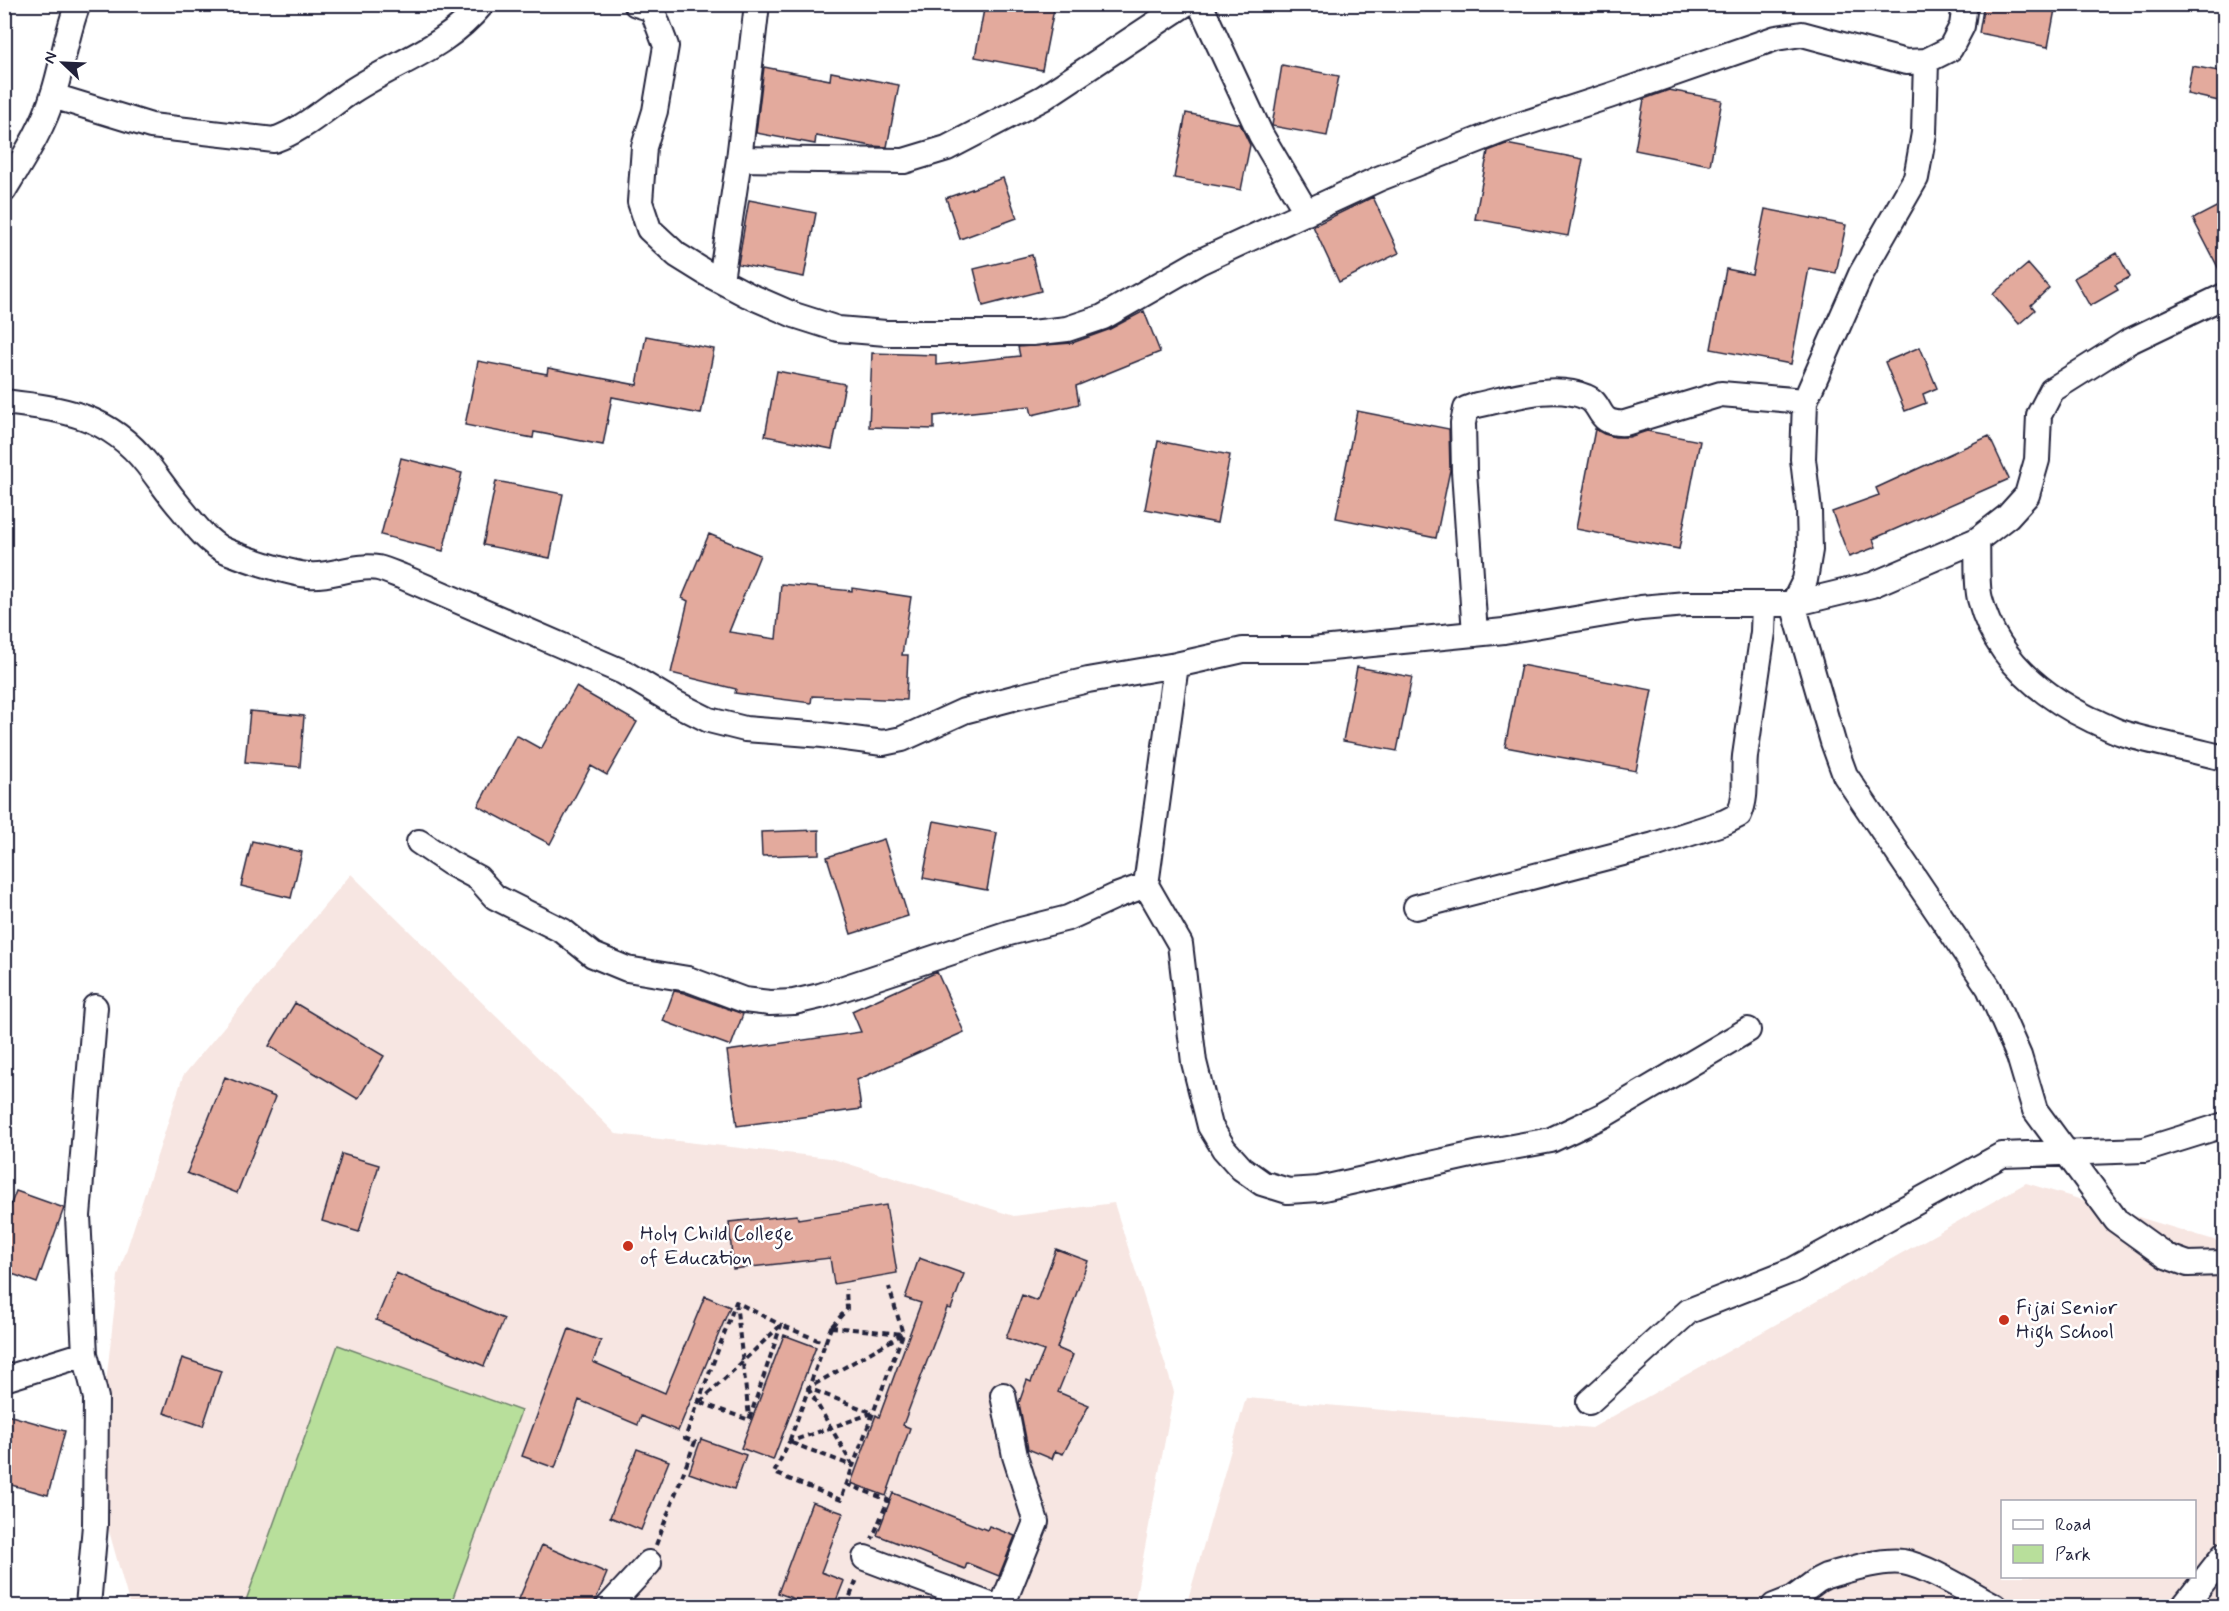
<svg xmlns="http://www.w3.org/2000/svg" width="2229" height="1611" font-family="Mynerve,sans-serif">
	<rect width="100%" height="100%" fill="#fff"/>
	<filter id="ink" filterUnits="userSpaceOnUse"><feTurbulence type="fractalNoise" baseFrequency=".0167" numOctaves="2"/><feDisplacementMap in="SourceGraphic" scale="12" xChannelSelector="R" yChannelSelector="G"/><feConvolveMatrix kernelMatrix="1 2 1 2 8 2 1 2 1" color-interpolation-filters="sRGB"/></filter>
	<g filter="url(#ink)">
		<path fill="#f7e6e2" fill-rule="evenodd" d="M351 874 616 1134 830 1158 1014 1216 1114 1203 1174 1392 1134 1606H130L95 1481 118 1276 183 1076Z
			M2026 1183 2224 1243V1606H1186L1246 1398 1592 1428ZM2002 1502H2194V1576H2002Z"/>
		<path fill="#b8df9b" stroke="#6d806b" stroke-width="1.5" d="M338 1345 521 1411 450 1606H244Z"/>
		<path fill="#e3aa9d" stroke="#22223b" stroke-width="1.5" d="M985 4H1055L1042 70 975 57Z
			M1984 4H2056L2048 47 1979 33Z
			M1282 65 1339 76 1327 136 1272 126Z
			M2192 66 2224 72 2219 101 2187 94Z
			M764 67 830 80 831 72 899 85 887 147 872 146 816 136 815 144 756 133Z
			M1669 90 1722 100 1710 165 1635 150 1644 99Z
			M1186 113 1240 124 1250 145 1241 190 1174 178Z
			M1506 144 1583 159 1568 236 1475 219 1488 151Z
			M1003 178 1017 218 960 239 946 198Z
			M1373 197 1399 253 1339 282 1313 226Z
			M749 200 816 213 804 277 738 264Z
			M2224 203V279L2193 219Z
			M1765 209 1846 225 1836 273 1809 268 1791 364 1711 349 1726 269 1752 274Z
			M2117 253 2130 277 2115 285 2118 290 2090 306 2074 278Z
			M1032 255 1041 291 983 306 974 269Z
			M2028 264 2049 288 2031 305 2035 310 2019 324 1993 294Z
			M1144 311 1160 352 1076 386 1079 404 1032 415 1030 406 934 416V429L869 427 872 353 936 355V365L1020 356 1018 347 1072 343 1108 330Z
			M646 336 714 349 701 414 612 397 603 445 534 432 533 438 465 425 478 361 547 374 548 368 637 385Z
			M1920 347 1937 388 1923 394 1926 403 1905 411 1885 362Z
			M777 371 845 384 832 449 765 436Z
			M1357 411 1449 429 1450 470 1436 538 1336 518Z
			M1595 429 1604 434 1615 437H1629L1647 431 1700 441 1679 549 1576 529Z
			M1989 436 2009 479 1873 539 1876 547 1849 557 1832 512 1879 495 1876 488Z
			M1158 441 1230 455 1217 523 1145 509Z
			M401 458 462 473 443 551 381 535Z
			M496 481 563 494 550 558 483 545Z
			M709 534 760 555 729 632 776 639 781 584 852 591V588L911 597 902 655H908L906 700 812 696 811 703 735 693 736 689 671 673 688 601 682 598Z
			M1521 665 1652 690 1636 771 1505 747Z
			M1357 667 1412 677 1397 751 1343 741Z
			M576 687 637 722 607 775 591 766 550 844 478 806 516 735 541 749Z
			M250 711 304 716 300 767 245 762Z
			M934 821 997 833 987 890 923 878Z
			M819 830V854L762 856 761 832Z
			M884 839 908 916 851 934 827 857Z
			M252 841 302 852 291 898 241 886Z
			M937 972 964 1032 857 1080 861 1109 737 1126 727 1051 861 1032 852 1011Z
			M674 991 684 993 743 1014 731 1046 663 1021Z
			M295 1003 384 1056 358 1099 269 1046Z
			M225 1077 275 1097 237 1193 187 1173Z
			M342 1154 379 1165 359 1232 322 1221Z
			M16 1191 64 1208 37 1283 4 1271V1222Z
			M886 1205 897 1273 834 1284 830 1258 733 1269 729 1222 797 1215 798 1219Z
			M1056 1249 1088 1261 1057 1348 1073 1355 1058 1392 1089 1405 1063 1454 1055 1451 1052 1459 1028 1449 1019 1403 1027 1380 1031 1382 1044 1351 1006 1338 1022 1295 1037 1301Z
			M919 1258 964 1274 951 1309 947 1308 903 1425 910 1428 886 1496 851 1483 876 1415 879 1417 921 1303 905 1298Z
			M396 1273 504 1319 484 1366 376 1320Z
			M705 1296 730 1307 678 1431 641 1416 638 1425 579 1400 555 1468 522 1456 569 1329 601 1341 593 1362 665 1393Z
			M784 1335 816 1347 773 1460 741 1448Z
			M182 1358 221 1371 203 1426 164 1413Z
			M4 1414 65 1431 48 1495 4 1483Z
			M701 1439 746 1455 734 1489 689 1473Z
			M637 1449 669 1461 641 1530 610 1517Z
			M893 1493 987 1530 989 1526 1015 1536 999 1576 967 1563 965 1569 877 1535Z
			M812 1502 843 1513 821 1572 844 1581 834 1606H814L778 1593Z
			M542 1545 607 1573 593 1606H516Z"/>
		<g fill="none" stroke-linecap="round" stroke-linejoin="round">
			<defs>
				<path id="minor" d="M636 4 652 9 666 46 655 111 644 147 640 202 649 229 677 255 706 273 748 295 794 315 838 329 886 333H1032L1067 329 1103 317 1199 262 1378 179 1501 131 1609 96 1776 38 1802 34 1906 62 1926 61 1950 49 1962 26 1965 4
					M1200 4 1261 135 1307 213
					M53 96 151 126 274 140C303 130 326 108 352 91 398 61 445 49 482 4
					M739 159 904 161 947 148 1043 98 1185 4
					M4 190C22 160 43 129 53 95 63 65 66 34 78 4
					M721 280 739 159 757 4
					M1805 401 1861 274 1916 178 1924 133 1926 61
					M4 402C62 409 108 414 147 464 158 478 168 493 180 507 192 521 205 540 222 549 239 557 291 574 309 575 332 577 355 564 378 568 386 570 395 574 403 577L623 672 675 703 709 720 745 729 823 735 883 743 902 739 964 711 1021 696 1088 680 1176 665 1243 650H1311L1504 631 1641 608 1686 604H1793L1872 585 1977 540 2008 516 2027 495 2037 460 2039 415 2052 390 2128 342 2224 296
					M1977 540C1978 556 1976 585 1980 599 1995 657 2040 695 2092 720 2102 724 2112 730 2122 733 2155 743 2190 749 2224 758
					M1475 634 1464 471 1463 423 1466 409 1477 405C1511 398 1553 383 1586 397 1604 404 1595 425 1625 423L1721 394 1805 401 1803 459 1809 511 1810 550 1805 580 1793 604 1833 742 1845 775 1989 988 2019 1056 2035 1110 2116 1220 2166 1256 2188 1264 2224 1263
					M419 842 450 863 478 878 495 897 563 931 593 955 627 969 688 979 744 1000 770 1003 794 1002 820 996 1009 933 1068 918 1116 896 1146 885 1176 665
					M1146 885 1180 944 1194 1062 1210 1126 1224 1149 1241 1168 1262 1183 1288 1191 1319 1189 1480 1153 1551 1140 1604 1115 1748 1030
					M1416 907 1654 845 1725 822 1739 815C1748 795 1743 776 1745 756L1763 632 1764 605
					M4 1379 85 1354
					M1589 1402 1689 1311 1793 1270 2002 1155 2144 1150 2224 1125
					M865 1558 993 1606
					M88 1606 95 1525 96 1398 85 1354 78 1216 95 1007
					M609 1606 649 1563
					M1002 1606 1036 1522 1015 1456 1003 1395
					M1774 1606 1794 1598 1818 1580 1826 1576C1847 1570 1881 1559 1903 1562 1930 1567 1971 1594 1995 1606
					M2184 1606 2224 1555"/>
			</defs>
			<use href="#minor" stroke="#22223b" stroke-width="28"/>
			<path stroke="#22223b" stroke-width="4" stroke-dasharray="6 4.5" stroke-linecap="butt" d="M736 1302 749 1417
				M832 1326 847 1309 846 1289
				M831 1327 903 1334 853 1466 789 1442Z
				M808 1388 853 1466 841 1500 774 1473 789 1442 873 1413 808 1388 903 1334 889 1287
				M700 1402 781 1325 825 1343
				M846 1484 888 1500 872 1539
				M656 1545 695 1442 685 1438 736 1302 781 1325 749 1420 699 1402
				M846 1606 858 1577"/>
			<use href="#minor" stroke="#fff" stroke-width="24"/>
		</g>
	</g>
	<g fill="#c8321e" stroke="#fff" stroke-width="2">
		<circle cx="628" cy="1246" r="6"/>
		<circle cx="2004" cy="1320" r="6"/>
	</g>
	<g text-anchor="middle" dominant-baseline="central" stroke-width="5" stroke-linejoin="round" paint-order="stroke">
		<g font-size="21" fill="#22223b" stroke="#fff" text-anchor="start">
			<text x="640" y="1234">Holy Child College<tspan x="640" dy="24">of Education</tspan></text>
			<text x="2016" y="1308">Fijai Senior<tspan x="2016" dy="24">High School</tspan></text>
		</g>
	</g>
	<rect width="2229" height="1611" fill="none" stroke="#fff" stroke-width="24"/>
	<rect x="12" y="12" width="2205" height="1587" fill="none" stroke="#22223b" stroke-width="2" filter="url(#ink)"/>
	<rect x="2001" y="1500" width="195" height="78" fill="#ffffff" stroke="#a7a7b1" stroke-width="1.5"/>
	<rect x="2013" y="1520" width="30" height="9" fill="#ffffff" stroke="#a7a7b1" stroke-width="1.5"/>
	<text x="2055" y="1530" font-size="18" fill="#22223b">Road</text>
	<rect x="2013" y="1545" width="30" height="18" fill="#b8df9b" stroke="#a7a7b1" stroke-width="1.5"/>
	<text x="2055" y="1560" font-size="18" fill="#22223b">Park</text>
	<g transform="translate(63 63) rotate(293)" stroke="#ffffff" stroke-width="4.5" paint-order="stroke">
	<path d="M0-4.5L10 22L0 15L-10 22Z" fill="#22223b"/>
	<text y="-9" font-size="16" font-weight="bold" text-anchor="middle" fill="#22223b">N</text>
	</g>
</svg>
